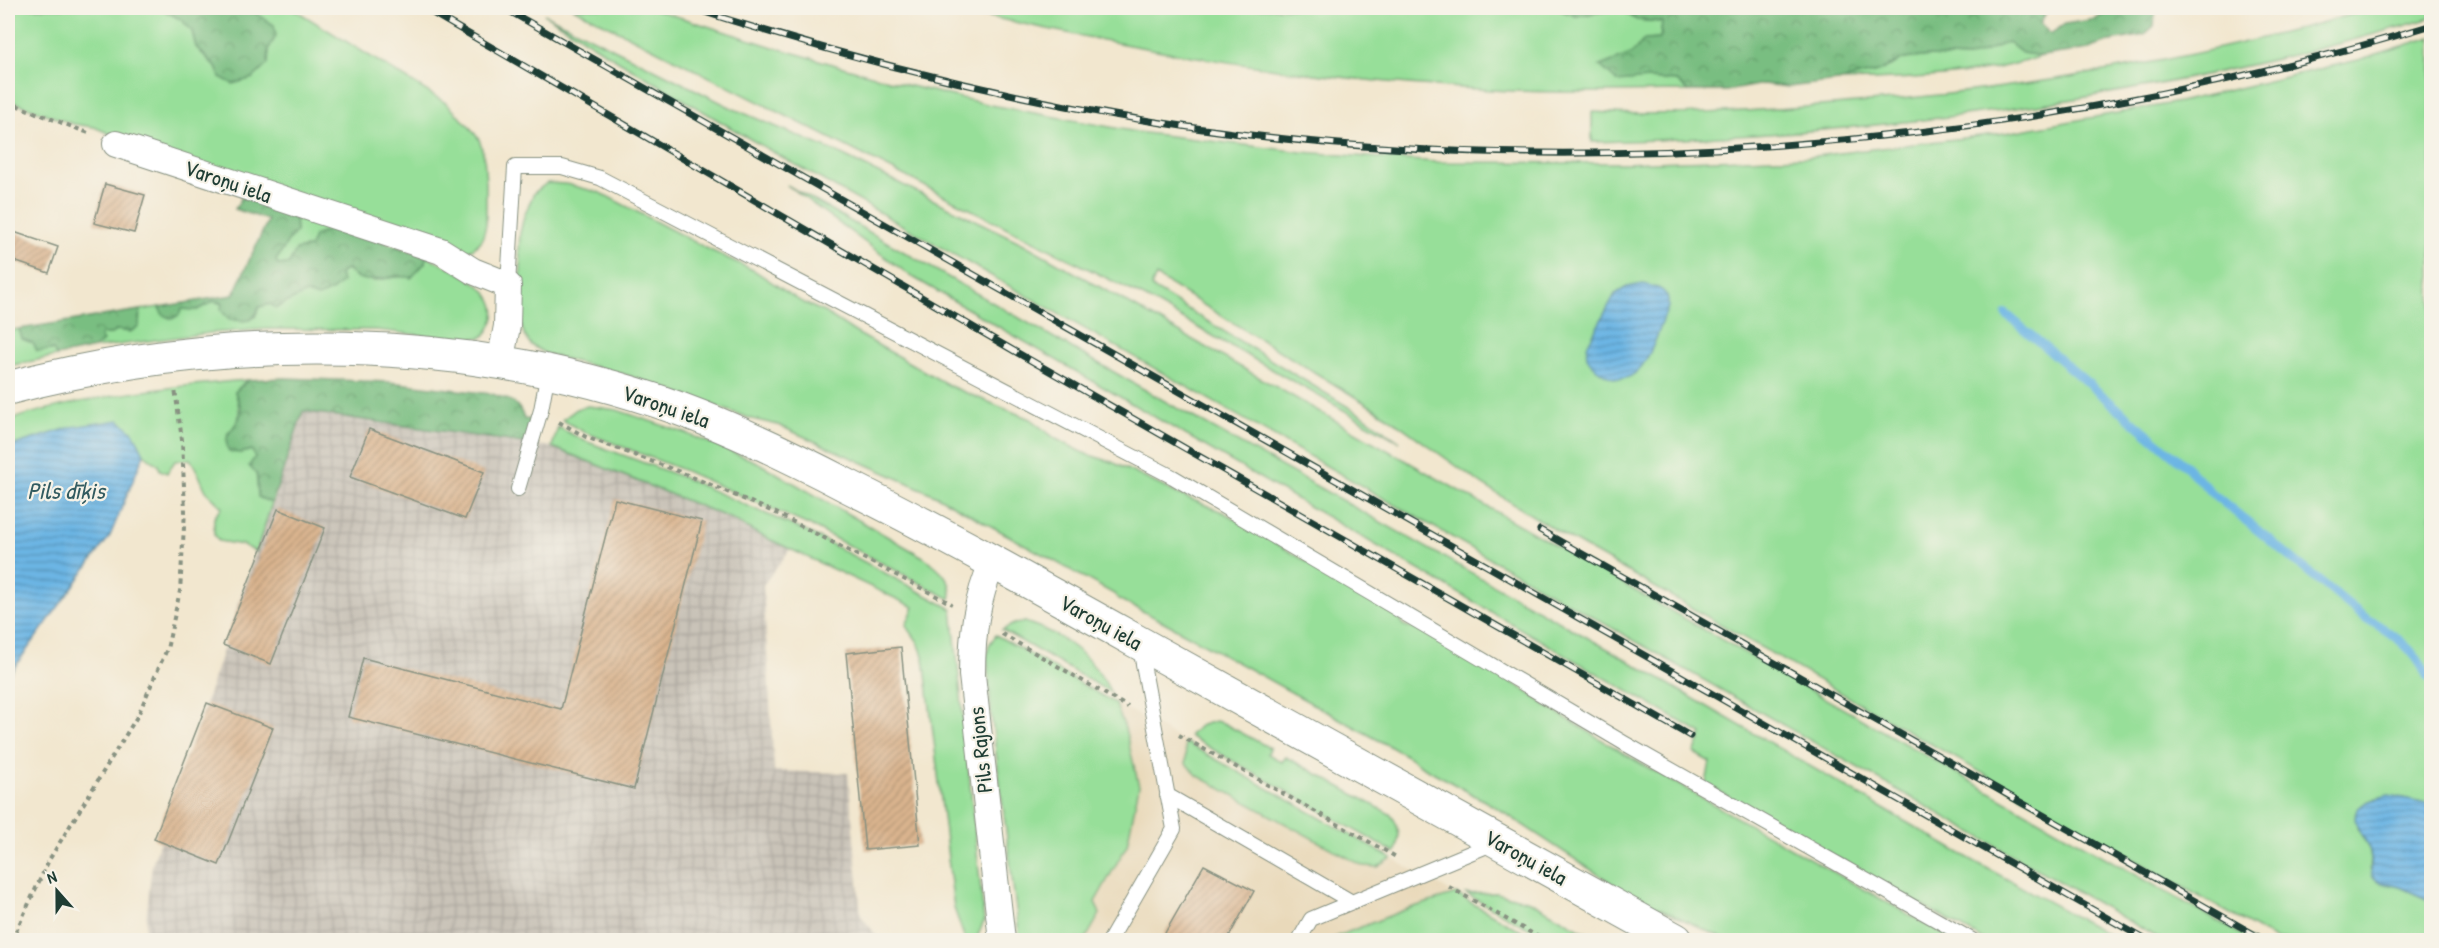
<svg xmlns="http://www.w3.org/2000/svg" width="2439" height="948" font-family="'Patrick Hand',sans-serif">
	<defs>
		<pattern id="industrial-grid" width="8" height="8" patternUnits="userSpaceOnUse" patternTransform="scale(1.5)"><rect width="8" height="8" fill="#c9c3b8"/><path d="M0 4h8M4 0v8" fill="none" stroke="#aca89f"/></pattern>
		<pattern id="forest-crowns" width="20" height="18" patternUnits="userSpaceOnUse" patternTransform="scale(1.5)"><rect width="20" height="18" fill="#79be81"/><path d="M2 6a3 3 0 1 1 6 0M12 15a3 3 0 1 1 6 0" fill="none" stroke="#639c6a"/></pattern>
		<pattern id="water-rules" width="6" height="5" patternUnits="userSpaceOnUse" patternTransform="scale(1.5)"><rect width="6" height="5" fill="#6cb5e4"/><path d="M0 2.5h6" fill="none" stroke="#5894ba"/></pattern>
		<pattern id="building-hatch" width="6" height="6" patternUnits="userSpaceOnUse" patternTransform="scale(1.5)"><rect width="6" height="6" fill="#dab48e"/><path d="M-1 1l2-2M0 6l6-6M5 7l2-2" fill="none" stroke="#b09475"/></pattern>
	</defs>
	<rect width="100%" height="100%" fill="#f7f3e8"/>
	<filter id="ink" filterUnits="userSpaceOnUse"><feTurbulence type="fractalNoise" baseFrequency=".0167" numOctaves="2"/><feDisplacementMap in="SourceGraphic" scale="12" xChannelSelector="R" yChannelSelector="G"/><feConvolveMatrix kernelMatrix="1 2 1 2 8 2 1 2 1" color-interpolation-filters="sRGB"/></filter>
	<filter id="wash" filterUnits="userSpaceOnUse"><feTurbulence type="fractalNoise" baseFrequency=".008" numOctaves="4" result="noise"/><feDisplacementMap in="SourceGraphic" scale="24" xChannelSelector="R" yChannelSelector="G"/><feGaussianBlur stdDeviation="1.35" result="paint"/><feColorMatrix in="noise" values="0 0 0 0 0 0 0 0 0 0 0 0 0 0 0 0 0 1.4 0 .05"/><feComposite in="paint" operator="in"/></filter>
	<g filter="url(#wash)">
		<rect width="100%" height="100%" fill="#f2e7cf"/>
		<path fill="#e9d9ba" d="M1008 642 1425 877 1535 940H1030Z"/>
		<path fill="url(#industrial-grid)" d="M302 411 552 447 732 519 758 534 791 548 763 585 774 771 848 773 861 916 880 940H144L152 865Z"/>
		<path fill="#97df99" stroke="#5b8e66" stroke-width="1.5" d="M8 8H160L182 20 192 31 196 47 216 67 220 77 268 64 269 48 254 12 232 13 218 8H292L446 103 468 125 479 139 484 156 486 183V225L482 240 474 248 465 252 124 140 94 127 73 124 8 100Z
			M573 8H651L773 47 906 85 991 105 1137 132 1302 152 1436 162 1623 163 1807 157 2005 133 2179 102 2358 60 2431 37V804C2406 799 2375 787 2356 812L2357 828 2369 848 2371 859 2370 869 2379 882 2400 887 2431 901V940H2276L1565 536 1483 485 1388 417 1156 276 1151 287 1368 419 1400 442 1146 298Z
			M950 8H1554L1576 16 1620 9 1637 20 1662 22 1660 39 1644 40 1631 54 1600 66 1648 79 1677 81 1688 91C1612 92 1536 94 1461 88 1288 77 1118 46 950 8Z
			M2374 8H2431V18C2158 99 1876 136 1592 142V112C1672 117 1753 111 1833 105 2017 91 2198 60 2374 8Z
			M544 14 734 109 829 149 1024 244 2251 940H2162L743 135 617 60Z
			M2008 42 2022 53 2042 56C1977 78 1906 79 1838 81L1877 72 1904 59 1930 56 1968 58Z
			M547 183 566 184 601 193 710 250 755 271 800 301 826 313 855 332 952 387 1030 419 1056 439 1086 454 1112 462 1178 494 1225 513 1396 615 1403 625 1422 631 1520 687 1546 706 1640 763 1954 940H1726L1622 890 1497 808 1420 765 1409 757 1164 622 1120 600 1114 594 935 495 778 425 752 419 627 375 546 354 531 345 525 336 519 319 521 264 519 251 520 233 524 216 534 193Z
			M787 185 1175 407 1615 653 1963 855 2118 940H1984L1706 784 1710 762 1694 753 1702 734 911 276Z
			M295 218 334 228 289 264 278 265 275 260C284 251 286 241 296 232Z
			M426 256C456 272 521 294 483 337L463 340 376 330 268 329 210 333 95 348 102 341 100 336 102 334H111L117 330 130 332 139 326 138 314 140 310 159 307 163 315 181 309 197 310 214 301 255 317 259 307 270 304 276 308 348 269 374 281 402 275 411 278 425 263Z
			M19 329 22 339 53 350 57 356 8 366V331Z
			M247 380 235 392C241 409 242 421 227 434L241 453 252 450 255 457 258 497 272 503 256 552 243 545 219 541 214 534V518L222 507C216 501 208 495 205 489 200 478 197 468 190 459L175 461 167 473 160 470 158 465 144 454 133 432 72 427 8 447V420C86 396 166 387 247 380Z
			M588 406 617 410 685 433 757 462 925 558C938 567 955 581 950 599L815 528 683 470 584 432 562 420 577 409Z
			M558 427 585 441 682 477 814 535 952 609 984 921 976 940 965 939 954 908 924 658 918 642 906 625 914 607 758 534 732 519 552 447Z
			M1025 622C1062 634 1094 657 1111 693L1002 630 1014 624Z
			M996 635 1115 703 1125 728 1139 786 1127 845 1095 902 1100 914 1085 940H1020L991 713 987 655 989 645Z
			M1215 721 1223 723 1270 748 1268 754 1282 762 1286 757 1390 814C1400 826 1401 838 1395 853L1189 736 1199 726Z
			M1185 742 1392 858 1378 867 1363 866 1198 776 1186 764Z
			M1496 893 1530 901 1599 940H1550L1466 894Z
			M1456 894 1537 940H1331L1338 936 1407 909Z"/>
		<path fill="url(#forest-crowns)" stroke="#4c7e5a" stroke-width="1.5" d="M153 8H218L232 13 254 12 274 25 276 36 269 48 268 64 253 78 233 84 220 77 216 67 196 47 192 31 182 20 160 8Z
			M1554 8H2054L2047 11 2040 23 2050 34 2065 24 2096 19 2113 8H2145L2155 12 2154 26 2144 35 2111 41 2089 49 2042 56 2022 53 2008 42 1968 58 1930 56 1904 59 1877 72 1838 81 1788 87 1763 84 1726 91H1688L1677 81 1648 79 1618 82 1600 66 1631 54 1644 40 1660 39 1662 22 1637 20 1620 9 1576 16Z
			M242 197 295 218 296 232C286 241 284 251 276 260L278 265 289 264 296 250 310 247 314 236 337 226 426 256 425 263 411 278C391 271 363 292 348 269L340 273 342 282 333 290 318 297 306 293 276 308 270 304 259 307C252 325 246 321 229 319L221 310 222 303 214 301 197 310 182 309 179 315 172 319 163 315 159 307 233 295 268 220 235 209Z
			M140 310 139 326 130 332 117 330 111 334H102L100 337 103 341 95 348 57 356 53 350 37 351 33 343 22 339 19 329Z
			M284 378 389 382 492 394C508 399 519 401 524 419L536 420 530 444 303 411 272 503 258 497 257 475 249 466 255 457 252 450 241 453 229 452C220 430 239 430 241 411 241 405 237 397 235 392L247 380Z"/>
		<path fill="url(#water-rules)" stroke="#46798c" stroke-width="1.5" d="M1643 284C1657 287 1670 289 1668 307 1655 338 1641 404 1597 369 1588 361 1585 358 1587 346L1615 294 1627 287Z
			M119 420 133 432 144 454 110 536 8 676V447L72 427Z
			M2389 795 2431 804V901L2400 887 2379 882 2372 876C2370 867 2373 857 2369 848 2366 840 2360 834 2357 826 2348 804 2374 799 2389 795Z"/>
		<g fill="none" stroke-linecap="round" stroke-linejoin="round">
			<path stroke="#6cb5e4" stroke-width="9" d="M2006 314 2187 467 2212 493 2364 617C2389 631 2416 648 2427 677"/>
		</g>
		<g id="blocks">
			<path fill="url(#building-hatch)" d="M105 184 145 195 134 233 94 223Z
				M8 230 58 247 49 273 8 259Z
				M369 429 484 472 465 519 350 477Z
				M615 499 702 521 634 789 348 717 363 658 561 709Z
				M278 509 325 528 271 664 223 645Z
				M901 647 920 845 865 850 846 653Z
				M207 703 273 728 219 865 154 839Z
				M1204 865 1254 891 1227 940H1161Z"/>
		</g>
	</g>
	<g filter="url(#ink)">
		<use href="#blocks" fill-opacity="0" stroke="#889282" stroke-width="1.5"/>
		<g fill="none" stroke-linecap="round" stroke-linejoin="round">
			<defs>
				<path id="lane" d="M508 285 515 167H562L600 178 1173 477 1624 743 1972 940
					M518 489 541 410 548 372
					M1167 795 1352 902
					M1110 940 1174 829 1140 648
					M1299 940 1311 919 1494 843"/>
				<path id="street" d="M116 144 441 251 473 271 508 285 507 326 500 363
					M993 562C976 599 972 635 972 675L1002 940"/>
				<path id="highway" d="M8 388C225 331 467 332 680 409 737 430 792 457 846 485 944 534 1039 587 1134 640 1315 741 1496 841 1676 940"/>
			</defs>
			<use href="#lane" stroke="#889282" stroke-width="16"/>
			<use href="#street" stroke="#889282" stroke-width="28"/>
			<use href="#highway" stroke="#889282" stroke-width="35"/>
			<path stroke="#889282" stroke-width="4" stroke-dasharray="4.5 4.5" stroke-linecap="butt" d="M8 102 91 134
				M559 422 586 437 683 473 776 513 952 604
				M1002 634 1128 707
				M1179 735 1398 858
				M1449 887 1544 940
				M12 940 49 860 138 715 167 649 180 591 185 511 182 440 175 389"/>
			<use href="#lane" stroke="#fff" stroke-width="14"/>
			<use href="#street" stroke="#fff" stroke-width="26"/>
			<use href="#highway" stroke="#fff" stroke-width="33"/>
			<defs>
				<path id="rail" d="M424 8 1016 352 1690 736
					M504 8 2146 940
					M692 8C831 53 970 89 1114 115 1537 190 2021 151 2432 25
					M1540 530 2264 940"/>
			</defs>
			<use href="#rail" stroke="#1f3d34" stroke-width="7"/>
			<use href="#rail" stroke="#f7f3e8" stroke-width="4.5" stroke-dasharray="14" stroke-linecap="butt"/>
		</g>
	</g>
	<g text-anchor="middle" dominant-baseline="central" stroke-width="4.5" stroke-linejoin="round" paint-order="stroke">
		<g font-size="22" fill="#1f3d34" stroke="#f7f3e8">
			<text transform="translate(228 181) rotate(19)">Varoņu iela</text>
			<text transform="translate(666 406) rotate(19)">Varoņu iela</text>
			<text transform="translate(1101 622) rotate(29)">Varoņu iela</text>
			<text transform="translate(980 750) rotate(-96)">Pils Rajons</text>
			<text transform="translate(1526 857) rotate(29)">Varoņu iela</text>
		</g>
		<g font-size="24" font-style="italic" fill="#325b60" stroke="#f7f3e8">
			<text x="66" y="490">Pils dīķis</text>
		</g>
	</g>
	<rect width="2439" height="948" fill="none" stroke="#f7f3e8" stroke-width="30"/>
	<g transform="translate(57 891) rotate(339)" stroke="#f7f3e8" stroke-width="4.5" paint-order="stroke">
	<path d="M0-4.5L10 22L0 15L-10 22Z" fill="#1f3d34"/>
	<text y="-9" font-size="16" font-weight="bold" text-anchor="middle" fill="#1f3d34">N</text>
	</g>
</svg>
